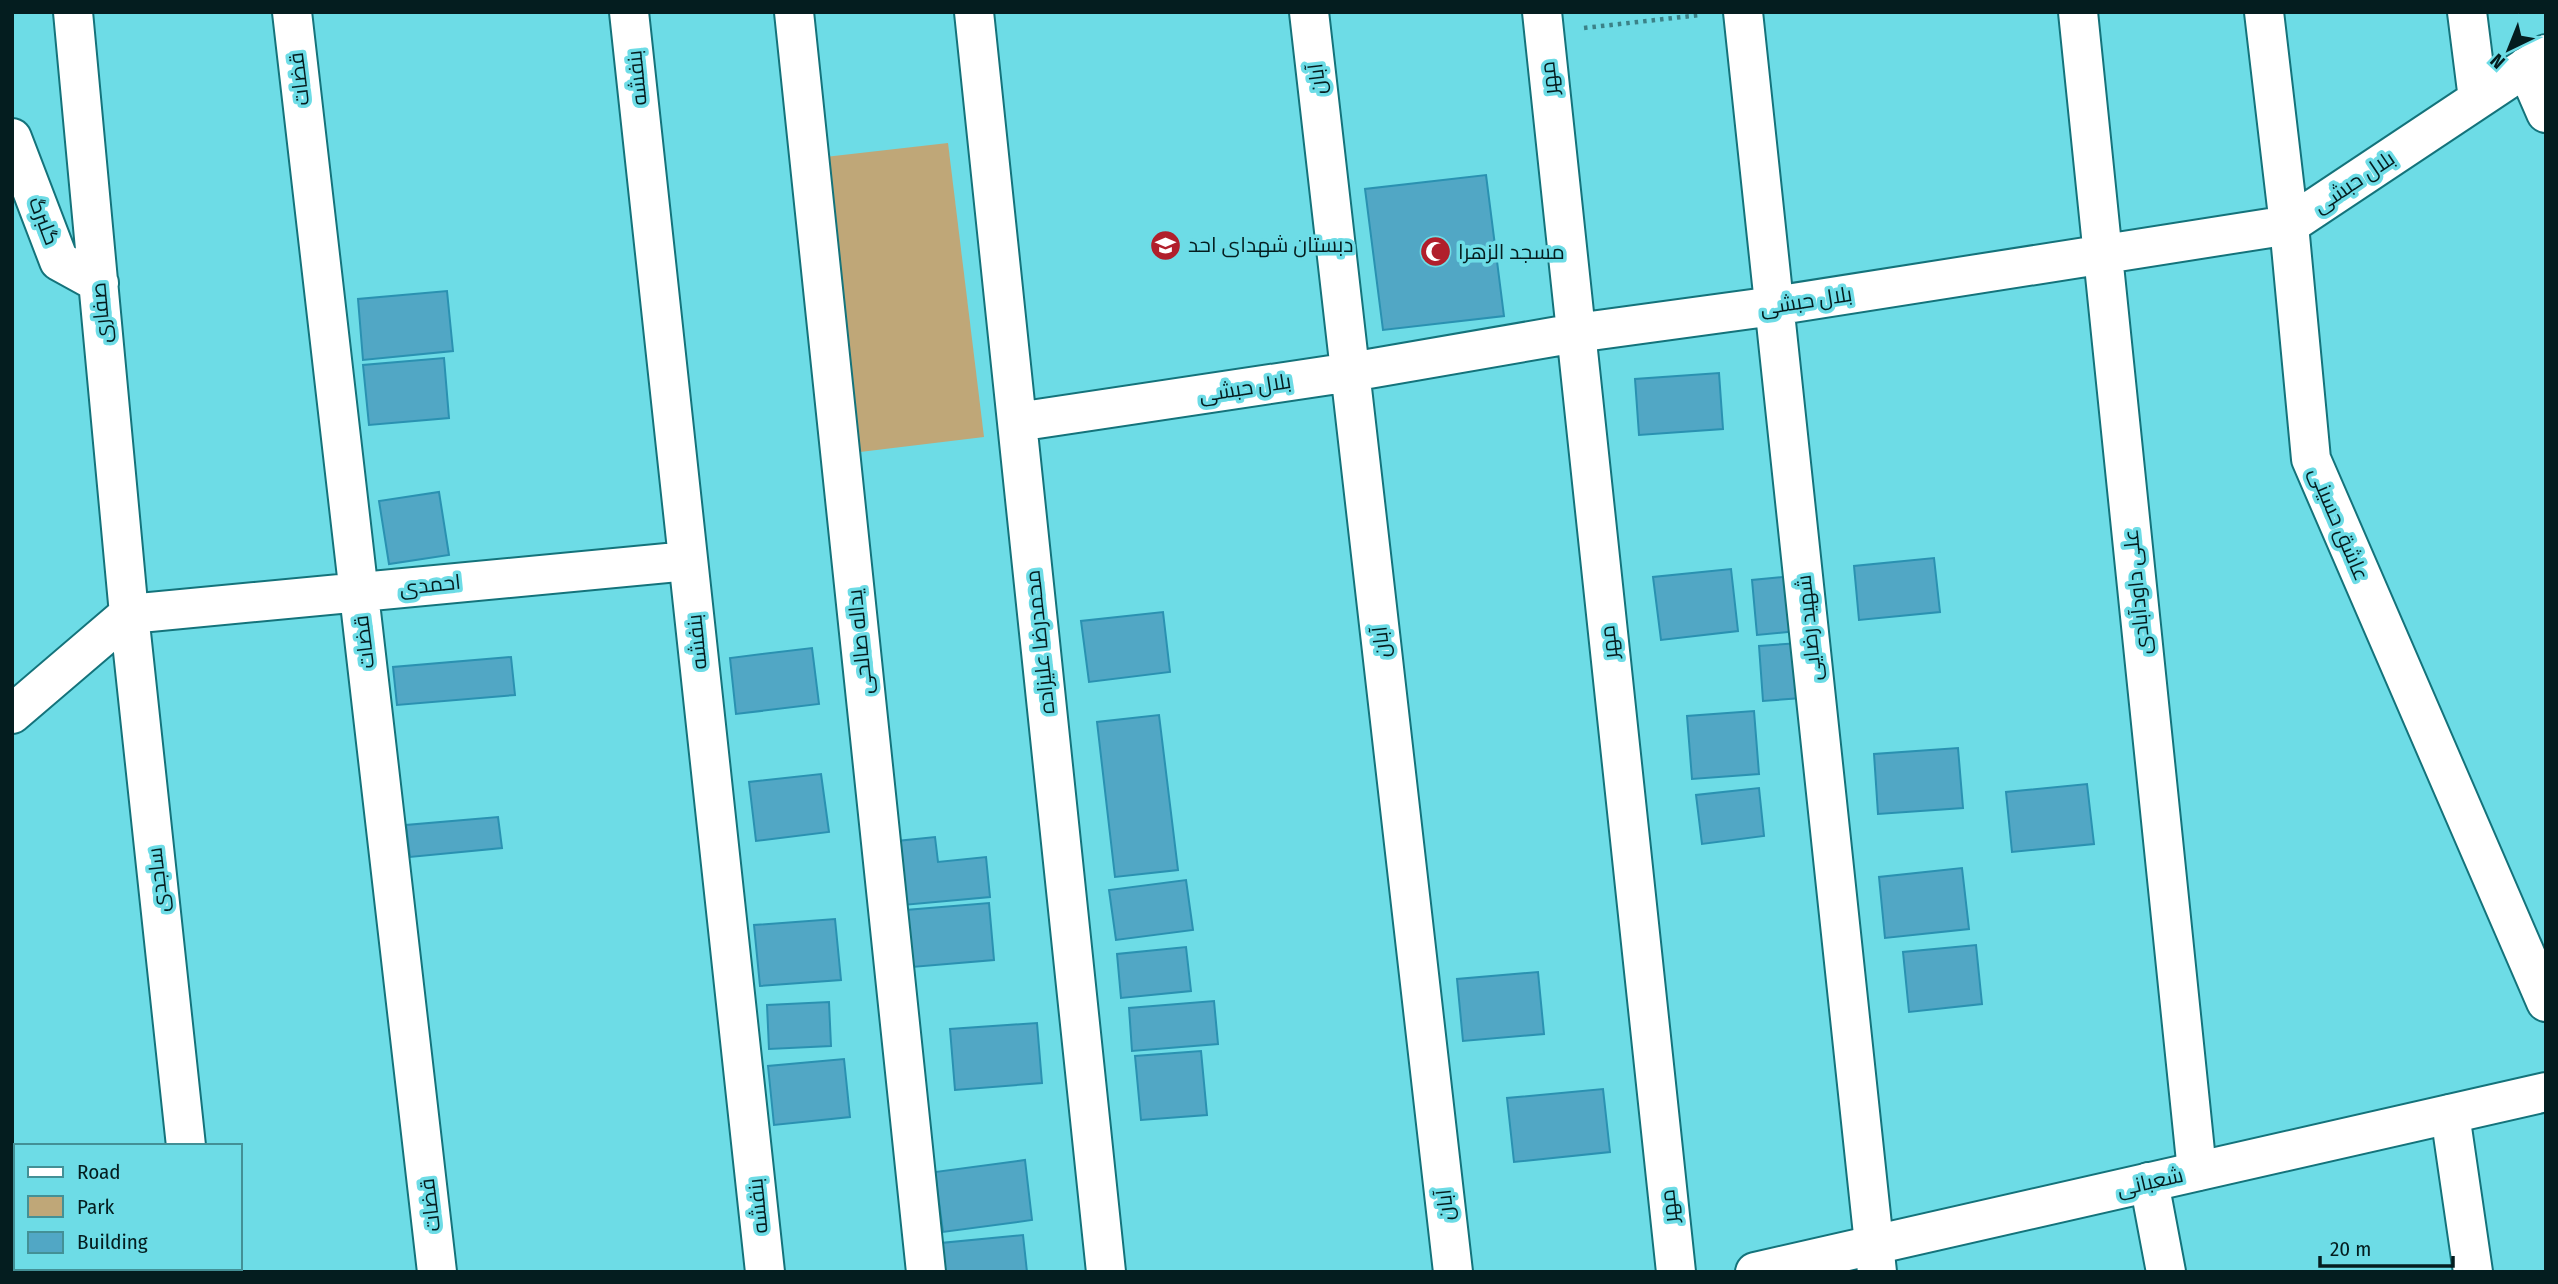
<svg xmlns="http://www.w3.org/2000/svg" width="2558" height="1284" font-family="'Fira Sans Condensed',Cairo,sans-serif">
	<rect width="100%" height="100%" fill="#6ddce6"/>
	<path fill="#bfa778" d="M948 143 984 437 860 452 825 157Z"/>
	<path fill="#51a7c5" stroke="#2a91b1" stroke-width="2" d="M1486 175 1504 316 1383 330 1365 189Z
		M447 291 453 351 363 360 358 299Z
		M444 358 449 418 369 425 363 365Z
		M1719 373 1723 429 1639 435 1635 379Z
		M439 492 449 555 389 564 379 501Z
		M1934 558 1940 612 1859 620 1854 566Z
		M1731 569 1738 631 1661 640 1653 577Z
		M1792 576 1797 631 1757 635 1752 580Z
		M1163 612 1170 672 1089 682 1081 621Z
		M1799 643 1802 698 1763 701 1759 646Z
		M812 648 819 704 736 714 730 658Z
		M511 657 515 695 397 705 393 667Z
		M1754 711 1759 774 1692 779 1687 716Z
		M1159 715 1178 870 1115 877 1097 722Z
		M1958 748 1963 808 1878 814 1874 754Z
		M821 774 829 832 756 841 749 782Z
		M2087 784 2094 844 2012 852 2006 792Z
		M1759 788 1764 836 1702 844 1696 795Z
		M498 817 502 848 410 857 406 825Z
		M935 837 938 862 986 857 990 897 903 905 897 841Z
		M1962 868 1969 929 1885 938 1879 877Z
		M1186 880 1193 930 1116 940 1109 890Z
		M989 903 994 960 912 967 906 910Z
		M835 919 841 980 760 986 754 925Z
		M1976 945 1982 1004 1909 1012 1903 952Z
		M1186 947 1191 991 1121 998 1117 954Z
		M1538 972 1544 1034 1463 1041 1457 979Z
		M1214 1001 1218 1044 1132 1051 1129 1008Z
		M829 1002 831 1046 769 1049 767 1005Z
		M1037 1023 1042 1083 955 1090 950 1029Z
		M1201 1051 1207 1115 1141 1120 1135 1056Z
		M844 1059 850 1117 774 1125 768 1066Z
		M1603 1089 1610 1152 1514 1162 1507 1098Z
		M1025 1160 1032 1220 943 1232 935 1172Z
		M1023 1235 1027 1272H944L941 1243Z"/>
	<g fill="none" stroke-linecap="round" stroke-linejoin="round">
		<defs>
			<path id="minor" d="M73 12 129 614 186 1146
				M292 12 437 1272
				M629 12 765 1272
				M794 12 926 1272
				M974 12 1106 1272
				M1309 12 1453 1272
				M1542 12 1676 1272
				M1743 12 1877 1272
				M2078 12 2197 1171
				M2264 12 2289 225 2311 459 2546 1002
				M2467 12 2478 99
				M2526 67 2546 113
				M12 138 59 261 99 283
				M1017 422 1351 372 1576 333 1774 306 2289 225 2546 54
				M129 614 688 561
				M12 714 129 614
				M2450 1114 2473 1272
				M2149 1182 2166 1272
				M199 1268 200 1272"/>
			<path id="tertiary" d="M1755 1272 2546 1092"/>
		</defs>
		<use href="#minor" stroke="#14737b" stroke-width="42"/>
		<use href="#tertiary" stroke="#14737b" stroke-width="42"/>
		<path stroke="#3b8288" stroke-width="4.5" stroke-dasharray="3.5 5" stroke-linecap="butt" d="M1584 28 1700 15"/>
		<use href="#minor" stroke="#fff" stroke-width="38"/>
		<use href="#tertiary" stroke="#fff" stroke-width="38"/>
	</g>
	<defs>
		<symbol id="school-disc" viewBox="-11 -11 22 22"><circle r="9.5" fill="#b11f2b" stroke="#6ddce6"/><path d="M0-5L7-2L0 1L-7-2ZM-4 1L0 2.5L4 1V4Q0 6-4 4Z" fill="#fff"/></symbol>
		<symbol id="mosque-disc" viewBox="-11 -11 22 22"><circle r="9.5" fill="#b11f2b" stroke="#6ddce6"/><path d="M3.5-4.9A6 6 0 1 0 3.5 4.9A5 5 0 1 1 3.5-4.9Z" fill="#fff"/></symbol>
	</defs>
	<g fill-rule="evenodd">
		<use href="#school-disc" x="1148" y="228" width="35" height="35"/>
		<use href="#mosque-disc" x="1418" y="234" width="35" height="35"/>
	</g>
	<g text-anchor="middle" dominant-baseline="central" stroke-width="7" stroke-linejoin="round" paint-order="stroke">
		<g font-size="21" fill="#041d1f" stroke="#6ddce6">
			<text transform="translate(637 78) rotate(-96)">بنفشه</text>
			<text transform="translate(1549 78) rotate(-96)">مهر</text>
			<text transform="translate(299 79) rotate(-97)">قضات</text>
			<text transform="translate(1317 79) rotate(-97)">آبان</text>
			<text transform="translate(2354 182) rotate(-34)">بلال حبشی</text>
			<text transform="translate(44 221) rotate(69)">گلبرگ</text>
			<text transform="translate(1806 301) rotate(-9)">بلال حبشی</text>
			<text transform="translate(101 313) rotate(-95)">صفاری</text>
			<text transform="translate(1245 388) rotate(-9)">بلال حبشی</text>
			<text transform="translate(2339 524) rotate(67)">عاشق حسینی</text>
			<text transform="translate(430 585) rotate(-6)">احمدی</text>
			<text transform="translate(2137 592) rotate(-96)">علی داودآبادی</text>
			<text transform="translate(1809 628) rotate(-96)">شهید رضایی</text>
			<text transform="translate(364 642) rotate(-97)">قضات</text>
			<text transform="translate(697 642) rotate(-96)">بنفشه</text>
			<text transform="translate(860 642) rotate(-96)">یداله صالحی</text>
			<text transform="translate(1040 642) rotate(-96)">محمدرضا علیزاده</text>
			<text transform="translate(1381 642) rotate(-96)">آبان</text>
			<text transform="translate(1609 642) rotate(-96)">مهر</text>
			<text transform="translate(158 880) rotate(-96)">ساجدی</text>
			<text transform="translate(2150 1182) rotate(-13)">شعبانی</text>
			<text transform="translate(430 1205) rotate(-97)">قضات</text>
			<text transform="translate(1445 1205) rotate(-96)">آبان</text>
			<text transform="translate(758 1206) rotate(-96)">بنفشه</text>
			<text transform="translate(1669 1206) rotate(-96)">مهر</text>
		</g>
		<g font-size="21" fill="#041d1f" stroke="#6ddce6" text-anchor="start">
			<text x="1188" y="245">دبستان شهدای احد</text>
			<text x="1458" y="252">مسجد الزهرا</text>
		</g>
	</g>
	<rect width="2558" height="1284" fill="none" stroke="#041d1f" stroke-width="28"/>
	<rect x="14" y="1144" width="228" height="126" fill="#6ddce6" stroke="#439096" stroke-width="2"/>
	<rect x="28" y="1167" width="35" height="10" fill="#ffffff" stroke="#439096" stroke-width="2"/>
	<text x="77" y="1179" font-size="21" fill="#041d1f">Road</text>
	<rect x="28" y="1196" width="35" height="21" fill="#bfa778" stroke="#439096" stroke-width="2"/>
	<text x="77" y="1214" font-size="21" fill="#041d1f">Park</text>
	<rect x="28" y="1232" width="35" height="21" fill="#51a7c5" stroke="#439096" stroke-width="2"/>
	<text x="77" y="1249" font-size="21" fill="#041d1f">Building</text>
	<g transform="translate(2509 49) rotate(223)" stroke="#6ddce6" stroke-width="5" paint-order="stroke">
	<path d="M0-5L12 26L0 18L-12 26Z" fill="#041d1f"/>
	<text y="-10" font-size="19" font-weight="bold" text-anchor="middle" fill="#041d1f">N</text>
	</g>
	<path d="M2320 1256v10h133v-10" fill="none" stroke="#041d1f" stroke-width="3.5"/>
	<text x="2330" y="1256" font-size="21" fill="#041d1f" stroke="#6ddce6" stroke-width="5" paint-order="stroke">20 m</text>
</svg>
